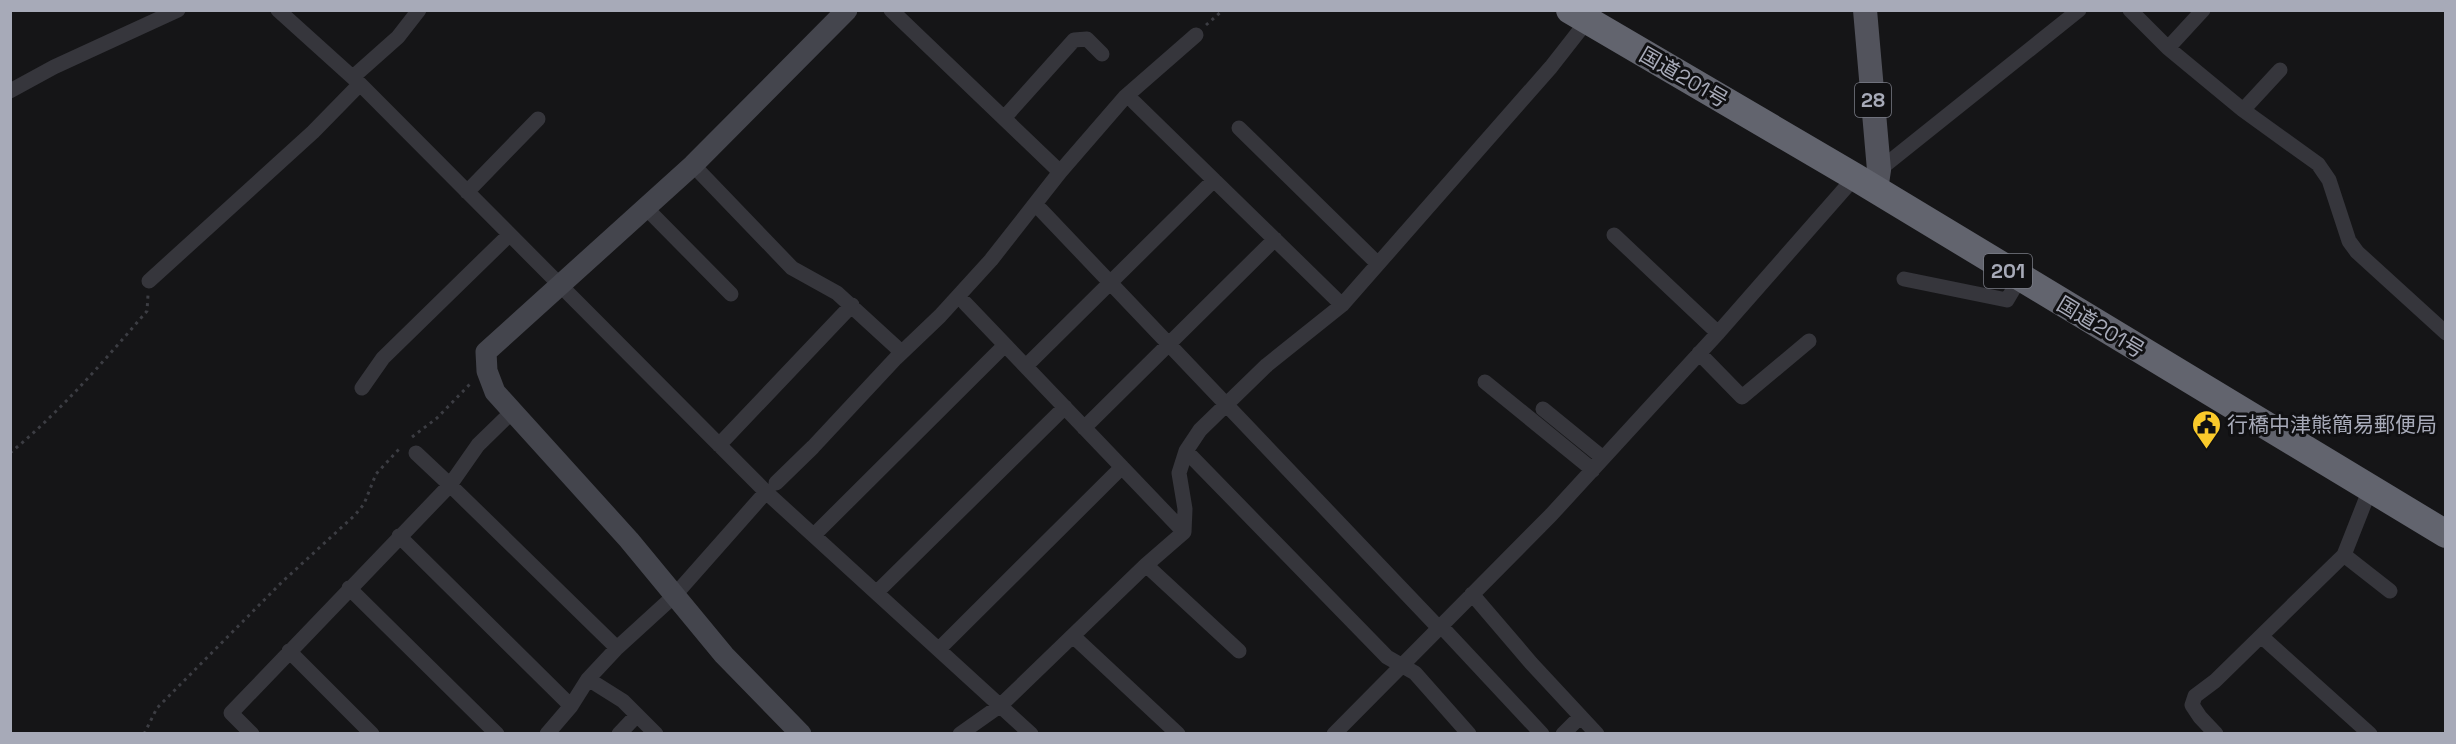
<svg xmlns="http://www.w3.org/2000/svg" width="2456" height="744" font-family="'Space Grotesk','Noto Sans JP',sans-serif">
	<rect width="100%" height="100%" fill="#151517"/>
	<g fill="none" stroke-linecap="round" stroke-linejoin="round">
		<path stroke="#3c3d43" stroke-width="3" stroke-dasharray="3 4.5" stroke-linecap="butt" d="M1206 25 1223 10
			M412 437 437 418 471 383
			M10 453C61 411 104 361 147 311L148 295
			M144 734 157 708 282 582 355 515 364 504 376 474 401 447"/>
		<path stroke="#36363c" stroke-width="15" d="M278 10 360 84 766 492 1031 734
			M891 10 1060 172
			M2130 10 2168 48 2243 110 2318 164 2329 180 2349 241 2357 252 2446 333
			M2168 48 2203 10
			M353 77 398 37 419 10
			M10 91 54 67 178 10
			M1134 102 1342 305
			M2243 110 2280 70
			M1004 118 1074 40 1087 39 1102 54
			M1239 128 1377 263
			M693 165 792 268 837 293 896 347
			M1879 170 2079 10
			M467 192 538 119
			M646 208 731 294
			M1041 210 1438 627
			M1614 235 1718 333
			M1904 279 2007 300 2020 278
			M149 281 313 132 360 84
			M965 303 1184 532
			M1699 353 1742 397 1809 341
			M1026 366 1214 180
			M1485 382 1593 470
			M362 388 383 358 509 235
			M1543 409 1603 458
			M1084 428 1275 239
			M719 445 852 305
			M1186 451 1387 657 1415 673 1469 734
			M416 453 450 485 478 445 513 411
			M776 483 813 447 896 358 940 316 991 260 1060 172 1125 97 1196 35
			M815 534 1004 346
			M399 536 571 706
			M2344 555 2390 591
			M1146 565 1239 651
			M349 588 497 734
			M877 592 1065 407
			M1472 594 1531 663 1597 734
			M1440 625 1542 734
			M1073 636 1178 734
			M939 649 1122 467
			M289 651 372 734
			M588 679 623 701 656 734
			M252 734 231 713 450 485 617 648
			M547 734 571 706 588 679 617 648 674 596 766 492
			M619 734 637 715
			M960 734 1001 705 1146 565 1184 532 1185 509 1179 473 1186 451 1200 430 1267 365 1342 305 1551 67 1587 21
			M1334 734 1551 515 1718 333 1855 177
			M1563 734 1580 717
			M2216 734 2200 717 2192 705 2195 696 2215 681 2261 636
			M2370 734 2261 636 2344 555 2370 489"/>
		<path stroke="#44454d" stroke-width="21" d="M801 734 724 655 629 540 495 392 487 371 486 352 693 165 847 10"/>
		<path stroke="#52535c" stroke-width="24" d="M1865 10 1879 170 1876 190"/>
		<path stroke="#62646e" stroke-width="28" d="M1570 10 1855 177 2446 534"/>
	</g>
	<defs>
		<symbol id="civic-pin" viewBox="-11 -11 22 30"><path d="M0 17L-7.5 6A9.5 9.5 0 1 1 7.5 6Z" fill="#faca2b" stroke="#101012"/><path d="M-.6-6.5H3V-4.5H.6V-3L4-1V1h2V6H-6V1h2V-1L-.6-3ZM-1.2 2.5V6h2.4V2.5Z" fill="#111"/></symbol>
	</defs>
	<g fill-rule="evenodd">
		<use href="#civic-pin" x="2190" y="408" width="33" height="45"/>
	</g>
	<g text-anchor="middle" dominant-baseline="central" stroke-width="6" stroke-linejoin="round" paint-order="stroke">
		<g fill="#101012" stroke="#7a7c86" stroke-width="1.5">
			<rect x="1855" y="83" width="36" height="34" rx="4.5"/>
			<rect x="1984" y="254" width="48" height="34" rx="4.5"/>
		</g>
		<g font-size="20" font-weight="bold" fill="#a7aab8">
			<text x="1873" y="100">28</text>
			<text x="2008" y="271">201</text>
		</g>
		<g font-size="21" fill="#a7aab8" stroke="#101012">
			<text transform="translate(1684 77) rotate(30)">国道201号</text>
			<text transform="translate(2101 327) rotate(31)">国道201号</text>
		</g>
		<g font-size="21" fill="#a7aab8" stroke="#101012" text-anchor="start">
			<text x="2227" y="424">行橋中津熊簡易郵便局</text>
		</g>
	</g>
	<rect width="2456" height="744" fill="none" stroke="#a7aab8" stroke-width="24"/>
</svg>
